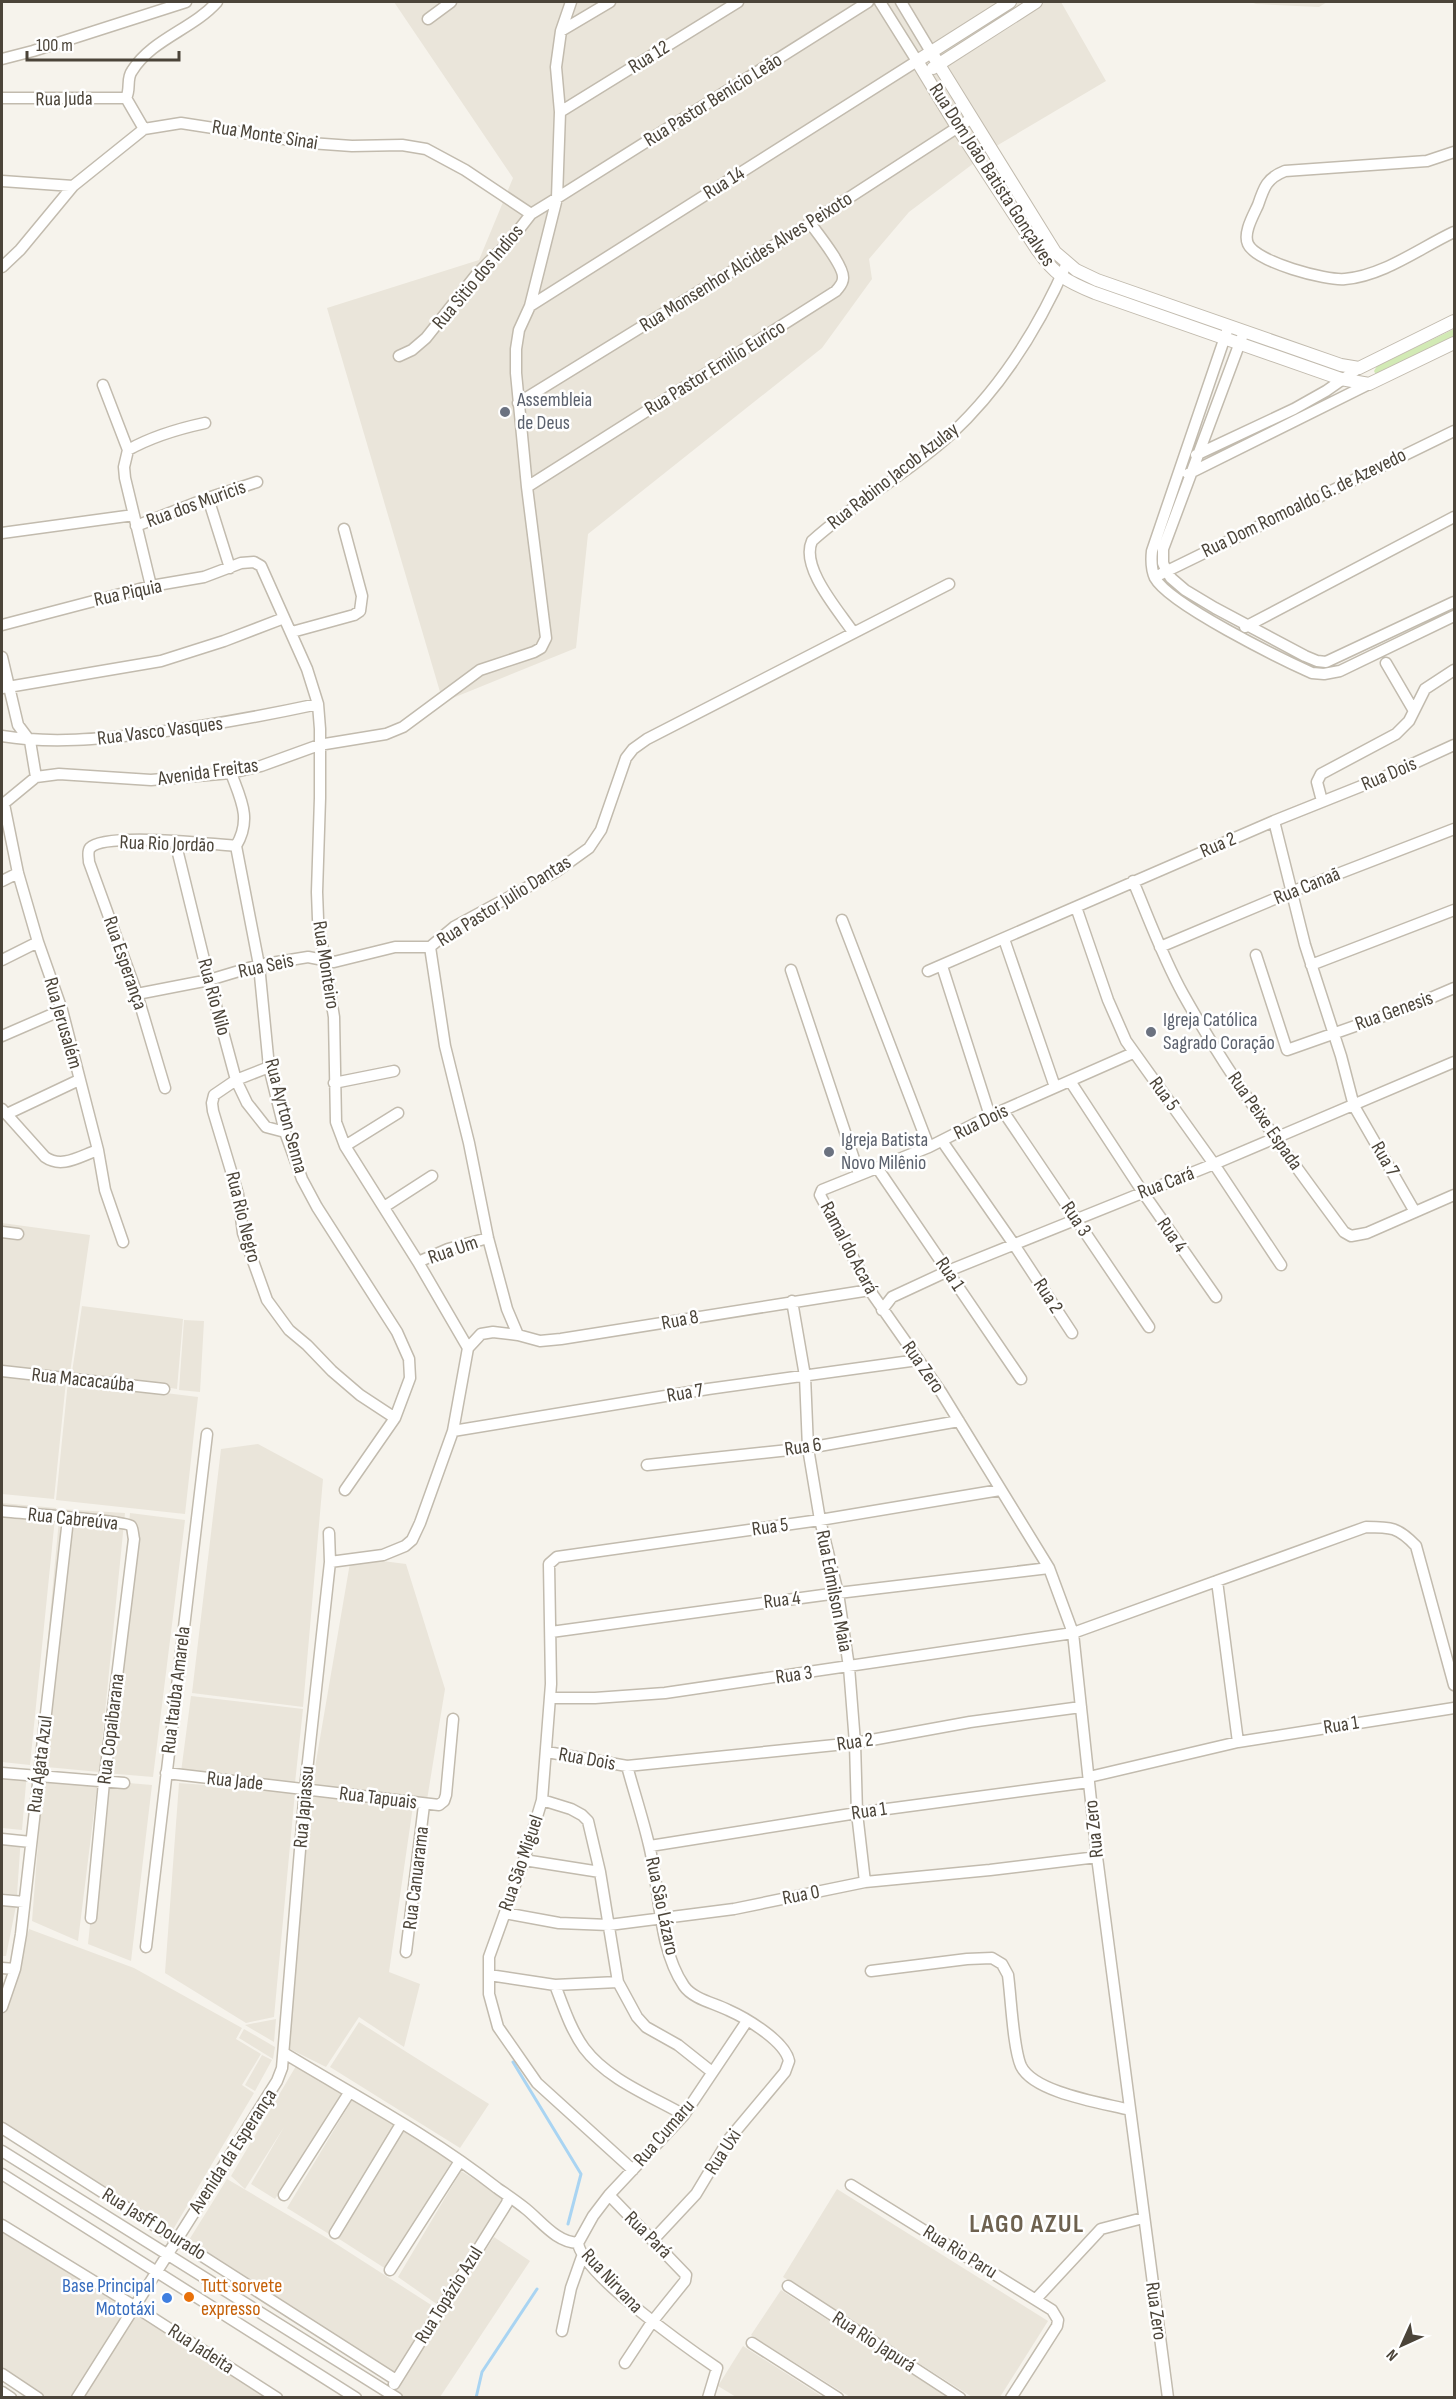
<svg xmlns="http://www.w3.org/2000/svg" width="1456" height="2399" font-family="'Sofia Sans Condensed',sans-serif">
	<rect width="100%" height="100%" fill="#f6f3ec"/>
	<path fill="#eae5da" d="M394 2H1061L1106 81 998 145 909 212 869 259 872 279 822 348 588 534 576 648 443 702 327 308 479 260 513 178Z
		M1251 2H1327L1319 7 1256 4Z
		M2 1223 90 1235 70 1373 2 1365Z
		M82 1306 183 1319 177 1389 72 1372Z
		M184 1320 204 1321 200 1392 179 1390Z
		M2 1373 66 1381 54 1499 2 1494Z
		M68 1381 198 1397 185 1514 56 1500Z
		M258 1444 323 1479 303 1707 192 1693 221 1449Z
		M2 1503 56 1508 30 1765 2 1762Z
		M60 1509 125 1513 99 1772 36 1766Z
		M130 1513 185 1520 153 1777 105 1773Z
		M351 1557 406 1564 445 1689 427 1800 312 1785Z
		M191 1696 303 1709 295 1783 181 1772Z
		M2 1769 27 1772 22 1830 2 1828Z
		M43 1778 98 1780 78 1941 32 1921Z
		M105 1781 152 1785 131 1961 88 1944Z
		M179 1783 295 1792 274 2017 246 2023 165 1973Z
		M312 1792 413 1806 389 1972 420 1984 404 2047 359 2017 326 2067 280 2044Z
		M2 1834 21 1836 17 1895 2 1893Z
		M2 1900 17 1901 6 1956H2Z
		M29 1929 134 1968 242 2028 236 2039 261 2054 242 2085 254 2093 171 2233 2 2122V2015L8 2004Z
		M276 2019 274 2042 245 2025Z
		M359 2022 489 2104 460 2148 330 2067Z
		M244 2029 275 2047 273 2059 239 2038Z
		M262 2055 272 2060 255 2091 245 2085Z
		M296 2066 342 2093 275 2199 251 2184 284 2127 245 2189 231 2176Z
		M352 2100 394 2125 329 2234 287 2208Z
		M402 2130 452 2161 386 2269 336 2237Z
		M461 2171 510 2201 441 2307 398 2277Z
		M227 2179 327 2238 439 2310 394 2378 189 2240Z
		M837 2189 1048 2321 1000 2397H972L783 2277Z
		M2 2224 130 2307 72 2397H42L2 2371Z
		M494 2237 530 2261 440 2397H400L392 2393Z
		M781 2290 948 2397H850L751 2335Z
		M134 2309 271 2398H77Z
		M743 2346 823 2397H736L718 2386Z"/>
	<path fill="#d2eab5" d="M1454 329V339L1378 374 1375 373 1374 371 1377 366Z"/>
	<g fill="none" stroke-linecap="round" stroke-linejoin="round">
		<path stroke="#a9d4f2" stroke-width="3" d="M513 2062 581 2174 568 2224
			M476 2398 482 2372 537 2289"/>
		<defs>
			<path id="minor" d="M901 2 931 52
				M428 19 451 2
				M561 31 610 2
				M2 59 33 51 186 2
				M2 98H126
				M560 112 738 2
				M144 129 126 98C131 89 126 79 132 71 152 39 193 29 217 2
				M1454 152 1427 161 1285 171C1267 178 1264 187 1258 205 1253 216 1243 233 1248 244 1256 262 1326 281 1345 279 1383 276 1420 248 1454 232
				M2 181 73 186 144 129 181 123 310 143 352 146 402 145 426 149 465 170 531 214
				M2 267 20 250 73 186
				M530 306 917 61 880 2
				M1227 331 1152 551C1151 560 1151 569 1155 578 1169 604 1281 659 1312 673L1324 674 1340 671 1454 616
				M1242 337 1163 549V563L1166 570 1171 578 1185 590 1215 608 1305 656 1317 661 1326 662 1454 602
				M399 356 412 350 426 338 476 275 510 241 531 214 557 198 560 112 556 67 561 31 571 2
				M103 385 128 450 124 467 125 478 151 586
				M518 403 810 223 972 118
				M128 450C153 436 177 429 205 423
				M1196 455 1294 409 1326 391 1359 368
				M1188 474 1369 384
				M527 487 836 291C839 287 843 284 843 278 844 266 818 234 810 223
				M208 498 230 568
				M136 526 208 498 257 482
				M2 533 134 515
				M1161 574 1454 431
				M2 625 151 586 204 577 241 563 254 562 261 566 307 669 318 704 320 729V798L317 892 318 919 334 1017 336 1122 345 1146 418 1262 468 1348
				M1245 627 1454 517
				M292 632 354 615 360 611 362 596 344 529
				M853 632C838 610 800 567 812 541 855 502 907 474 950 435 1002 387 1039 327 1067 263
				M2 657 18 725 30 741 36 777
				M1386 663 1414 711
				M2 688 161 661 224 641 284 618
				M2 736C51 744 101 739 151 733 208 726 262 716 318 704
				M231 773C241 800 252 819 236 846L259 965 269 1067 285 1132 302 1179 317 1207 397 1332 409 1359 410 1378 395 1418 345 1490
				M1322 801 1317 782 1321 774 1396 734 1409 721 1425 689 1454 670
				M4 804 18 873 38 942 62 1010 98 1150 105 1190 123 1242
				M2 805 36 777 59 774 151 780 231 773 261 766 319 745 386 734 403 727 480 670 534 652 541 648 546 638 527 487 516 373V349L519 330 530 306 557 198 868 2
				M1274 821 1305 945 1341 1056 1354 1106 1415 1212
				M175 841 209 980 236 1080 247 1103 266 1127 285 1132
				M2 881 18 873
				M1133 881C1149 919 1163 958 1183 994 1230 1078 1287 1155 1344 1232L1351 1236 1367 1233 1454 1195
				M1076 907 1108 1000 1126 1041 1214 1164 1281 1265
				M842 920 929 1147
				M1004 939 1055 1087
				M1160 947 1291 892 1454 829
				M1256 955 1287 1050 1412 1006 1454 988
				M2 960 38 942
				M1311 965 1454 910
				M942 966 990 1116
				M791 970 859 1174
				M928 971 1274 821 1384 777 1454 745
				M137 994 209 980 259 965 308 957 334 962 395 947H430
				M2 1036 62 1010
				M1133 1053 990 1116 929 1147 827 1188 822 1190 820 1195 873 1295 941 1392 1049 1568 1073 1633 1097 1857 1168 2398
				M269 1067 236 1080 214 1095 212 1103 213 1111 238 1194 243 1233 267 1300 289 1330 307 1345 332 1371 360 1395 395 1418
				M1070 1081 1142 1191 1216 1297
				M334 1083 394 1071
				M165 1088 137 994 89 862C89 857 87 852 90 848 105 832 212 844 236 846
				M2 1109 45 1157C62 1169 80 1156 98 1150
				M1003 1111 1149 1327
				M7 1114 79 1080
				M942 1141 1013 1243 1072 1333
				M345 1146 398 1113
				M878 1169 1021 1379
				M384 1207 432 1176
				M2 1232 18 1234
				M418 1262 448 1249 488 1238
				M870 1290 561 1339 540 1341 518 1335 507 1309 488 1238 469 1143 445 1046 430 947 454 927 557 871 589 848 601 830 626 758 633 749 647 739 949 584
				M792 1301 805 1376 808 1448 820 1520 838 1593 849 1667 855 1743 857 1813 865 1882
				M882 1310 892 1297 948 1271 1214 1164 1454 1062
				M2 1371 164 1389
				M453 1431 708 1389 918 1360
				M647 1465 808 1448 959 1421
				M2 1511C17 1513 126 1521 131 1526 133 1528 133 1536 134 1539L104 1782 91 1918
				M330 1562 383 1555 405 1546 412 1540 420 1523 453 1431 468 1348 481 1334 493 1332 518 1335
				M1217 1581 1238 1742
				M551 1632 838 1593 1049 1568
				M550 1698H595L665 1693 1073 1633 1366 1527C1391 1527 1398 1527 1416 1546L1454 1685
				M547 1752 627 1766 855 1743 970 1722 1081 1707
				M627 1766C634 1792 643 1819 649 1845 660 1889 658 1948 684 1986 693 1999 714 2003 728 2010 746 2018 785 2041 789 2061L785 2072 729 2139 696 2194 653 2240
				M2 1773 124 1783
				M166 1773 439 1805 444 1801 446 1795 453 1719
				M1089 1777 1238 1742 1454 1708
				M542 1800 571 1809 582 1815 588 1821 600 1872 618 1982 637 2017 646 2027 678 2045 712 2072
				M2 1839 31 1842
				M650 1846 857 1813 1089 1782
				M524 1860 600 1872
				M2 1900 24 1902
				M505 1913 559 1923 609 1925 734 1909 865 1882 990 1870 1097 1857
				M146 1947 207 1434
				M406 1952 424 1805
				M2 1968 15 1969
				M871 1971 967 1959 992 1958 1002 1964 1008 1975C1011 1997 1013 2048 1021 2066 1034 2093 1103 2103 1130 2110
				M489 1975 555 1985 618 1982
				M555 1985C563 2006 571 2030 584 2048 608 2080 651 2096 684 2115
				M2 2007 15 1969 21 1934 68 1519
				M284 2053C355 2096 431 2136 497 2188 507 2195 516 2201 526 2209 542 2222 556 2242 578 2243
				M2 2128 396 2380
				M2 2151 397 2398
				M633 2170 537 2083 498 2027 489 1994V1957L524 1860 542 1800 551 1684 549 1564 557 1557 820 1520 1000 1490
				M2 2174 356 2398
				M851 2185 1052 2310 1058 2320 1057 2326 1011 2398
				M284 2195 349 2093
				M609 2195 686 2275 685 2281 652 2322 625 2363
				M2 2225 134 2306 277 2398
				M335 2233 401 2124
				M578 2243 593 2216 609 2195 684 2115 747 2021
				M578 2243C582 2274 689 2349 717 2368L708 2398
				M390 2270 460 2161
				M788 2286 960 2398
				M1036 2299 1101 2229 1143 2218
				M562 2331 571 2288 583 2254
				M752 2343 838 2398
				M2 2374 38 2398
				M394 2384 507 2203 508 2199
				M2 2392 11 2398
				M77 2398 277 2081 282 2068 305 1789 330 1562 329 1533"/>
			<path id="tertiary" d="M1010 2 917 61 957 127 1036 248C1054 274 1065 281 1095 293L1341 379 1369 384 1454 343
				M931 52 1055 252 1076 270 1097 280 1341 365 1359 368 1454 321
				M933 68 1036 2"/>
		</defs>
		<use href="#minor" stroke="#c2bbae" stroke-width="13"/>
		<use href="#tertiary" stroke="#c2bbae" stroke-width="14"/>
		<use href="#minor" stroke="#fff" stroke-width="10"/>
		<use href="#tertiary" stroke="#fff" stroke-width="12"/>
	</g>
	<g fill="#6b7280" stroke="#fff" stroke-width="2">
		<circle cx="505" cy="412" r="6"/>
		<circle cx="1151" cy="1032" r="6"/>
		<circle cx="829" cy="1152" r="6"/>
	</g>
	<circle fill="#e8710a" stroke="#fff" stroke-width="2" cx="189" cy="2297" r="6"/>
	<circle fill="#3f7fe0" stroke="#fff" stroke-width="2" cx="167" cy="2298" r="6"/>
	<g text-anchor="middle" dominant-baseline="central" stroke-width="5" stroke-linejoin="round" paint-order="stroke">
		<g font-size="20" fill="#4b4439" stroke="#fff">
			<text transform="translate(649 57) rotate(-32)">Rua 12</text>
			<text transform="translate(64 99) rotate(-1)">Rua Juda</text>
			<text transform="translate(713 100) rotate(-32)">Rua Pastor Benício Leão</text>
			<text transform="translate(265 135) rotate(9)">Rua Monte Sinai</text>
			<text transform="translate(992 175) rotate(57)">Rua Dom João Batista Gonçalves</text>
			<text transform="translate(724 183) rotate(-32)">Rua 14</text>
			<text transform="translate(746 262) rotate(-32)">Rua Monsenhor Alcides Alves Peixoto</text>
			<text transform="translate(478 277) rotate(-50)">Rua Sitio dos Indios</text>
			<text transform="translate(715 368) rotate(-32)">Rua Pastor Emilio Eurico</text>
			<text transform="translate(893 476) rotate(-38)">Rua Rabino Jacob Azulay</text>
			<text transform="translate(1304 503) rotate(-26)">Rua Dom Romoaldo G. de Azevedo</text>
			<text transform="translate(196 504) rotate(-20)">Rua dos Muricis</text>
			<text transform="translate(128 593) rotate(-12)">Rua Piquia</text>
			<text transform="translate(160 731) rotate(-7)">Rua Vasco Vasques</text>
			<text transform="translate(208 772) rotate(-8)">Avenida Freitas</text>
			<text transform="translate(1389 774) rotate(-23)">Rua Dois</text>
			<text transform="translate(167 844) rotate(2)">Rua Rio Jordão</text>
			<text transform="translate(1218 845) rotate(-23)">Rua 2</text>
			<text transform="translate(1307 886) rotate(-22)">Rua Canaã</text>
			<text transform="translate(504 901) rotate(-32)">Rua Pastor Julio Dantas</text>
			<text transform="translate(125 963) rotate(71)">Rua Esperança</text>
			<text transform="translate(326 965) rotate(81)">Rua Monteiro</text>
			<text transform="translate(266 966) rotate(-12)">Rua Seis</text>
			<text transform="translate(214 997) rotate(75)">Rua Rio Nilo</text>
			<text transform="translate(1394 1011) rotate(-20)">Rua Genesis</text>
			<text transform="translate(63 1023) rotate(74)">Rua Jerusalém</text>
			<text transform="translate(1164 1094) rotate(54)">Rua 5</text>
			<text transform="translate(286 1116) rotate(75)">Rua Ayrton Senna</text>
			<text transform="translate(1265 1121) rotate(55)">Rua Peixe Espada</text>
			<text transform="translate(981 1122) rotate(-26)">Rua Dois</text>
			<text transform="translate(1385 1159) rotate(60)">Rua 7</text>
			<text transform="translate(1166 1183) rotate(-21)">Rua Cará</text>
			<text transform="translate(243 1217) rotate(76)">Rua Rio Negro</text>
			<text transform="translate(1076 1219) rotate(56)">Rua 3</text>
			<text transform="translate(1172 1235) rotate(55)">Rua 4</text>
			<text transform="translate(849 1248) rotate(62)">Ramal do Acará</text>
			<text transform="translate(453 1250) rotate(-19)">Rua Um</text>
			<text transform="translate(950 1274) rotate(56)">Rua 1</text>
			<text transform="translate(1048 1296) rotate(57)">Rua 2</text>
			<text transform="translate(680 1320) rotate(-11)">Rua 8</text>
			<text transform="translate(923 1367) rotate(55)">Rua Zero</text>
			<text transform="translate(83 1380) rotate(6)">Rua Macacaúba</text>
			<text transform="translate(685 1393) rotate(-10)">Rua 7</text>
			<text transform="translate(803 1447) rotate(-8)">Rua 6</text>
			<text transform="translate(73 1519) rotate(6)">Rua Cabreúva</text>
			<text transform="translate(770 1527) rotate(-8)">Rua 5</text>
			<text transform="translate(834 1591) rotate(79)">Rua Edmilson Maia</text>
			<text transform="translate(782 1600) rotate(-7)">Rua 4</text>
			<text transform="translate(794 1675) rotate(-8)">Rua 3</text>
			<text transform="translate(176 1690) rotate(-83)">Rua Itaúba Amarela</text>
			<text transform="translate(1341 1725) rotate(-9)">Rua 1</text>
			<text transform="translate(111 1729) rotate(-83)">Rua Copaibarana</text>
			<text transform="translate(855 1742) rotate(-8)">Rua 2</text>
			<text transform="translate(587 1759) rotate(10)">Rua Dois</text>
			<text transform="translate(40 1764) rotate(-83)">Rua Ágata Azul</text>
			<text transform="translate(235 1781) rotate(6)">Rua Jade</text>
			<text transform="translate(378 1798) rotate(7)">Rua Tapuais</text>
			<text transform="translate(304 1807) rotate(-85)">Rua Japiassu</text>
			<text transform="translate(869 1811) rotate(-8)">Rua 1</text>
			<text transform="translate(1094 1829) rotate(-96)">Rua Zero</text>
			<text transform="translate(521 1863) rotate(-71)">Rua São Miguel</text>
			<text transform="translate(416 1878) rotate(-83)">Rua Canuarama</text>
			<text transform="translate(801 1895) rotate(-11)">Rua 0</text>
			<text transform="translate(662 1906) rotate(78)">Rua São Lázaro</text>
			<text transform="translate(664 2133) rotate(-49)">Rua Cumaru</text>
			<text transform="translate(233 2151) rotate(-57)">Avenida da Esperança</text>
			<text transform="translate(723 2152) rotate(-57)">Rua Uxi</text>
			<text transform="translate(154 2224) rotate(32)">Rua Jasff Dourado</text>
			<text transform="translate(648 2235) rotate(45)">Rua Pará</text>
			<text transform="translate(960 2252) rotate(32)">Rua Rio Paru</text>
			<text transform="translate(612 2281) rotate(47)">Rua Nirvana</text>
			<text transform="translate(449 2295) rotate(-58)">Rua Topázio Azul</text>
			<text transform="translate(1156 2311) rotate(82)">Rua Zero</text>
			<text transform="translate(874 2342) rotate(33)">Rua Rio Japurá</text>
			<text transform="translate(201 2349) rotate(33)">Rua Jadeita</text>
		</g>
		<g font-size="20" fill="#5b616d" stroke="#fff" text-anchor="start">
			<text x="517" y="400">Assembleia<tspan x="517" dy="23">de Deus</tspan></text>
			<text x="1163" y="1020">Igreja Católica<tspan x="1163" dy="23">Sagrado Coração</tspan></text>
			<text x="841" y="1140">Igreja Batista<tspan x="841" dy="23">Novo Milênio</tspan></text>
		</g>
		<g font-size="20" fill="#366cbe" stroke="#fff" text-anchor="end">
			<text x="155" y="2286">Base Principal<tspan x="155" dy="23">Mototáxi</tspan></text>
		</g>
		<g font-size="20" fill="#c56008" stroke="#fff" text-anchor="start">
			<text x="201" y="2286">Tutt sorvete<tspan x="201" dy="23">expresso</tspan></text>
		</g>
		<g font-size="26" font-weight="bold" letter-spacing="1.5" fill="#6e6250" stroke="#fff">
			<text x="1027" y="2224">LAGO AZUL</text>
		</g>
	</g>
	<rect width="1456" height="2399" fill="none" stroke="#4b4439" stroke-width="6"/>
	<g transform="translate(1402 2345) rotate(225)" stroke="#ffffff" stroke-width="4.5" paint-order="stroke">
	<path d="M0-4.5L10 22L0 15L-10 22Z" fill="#4b4439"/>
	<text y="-9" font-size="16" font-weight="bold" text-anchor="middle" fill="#4b4439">N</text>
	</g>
	<path d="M27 51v9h152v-9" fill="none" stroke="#4b4439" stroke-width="3"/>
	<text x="36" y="51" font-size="18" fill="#4b4439" stroke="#ffffff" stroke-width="4.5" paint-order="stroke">100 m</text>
</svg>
